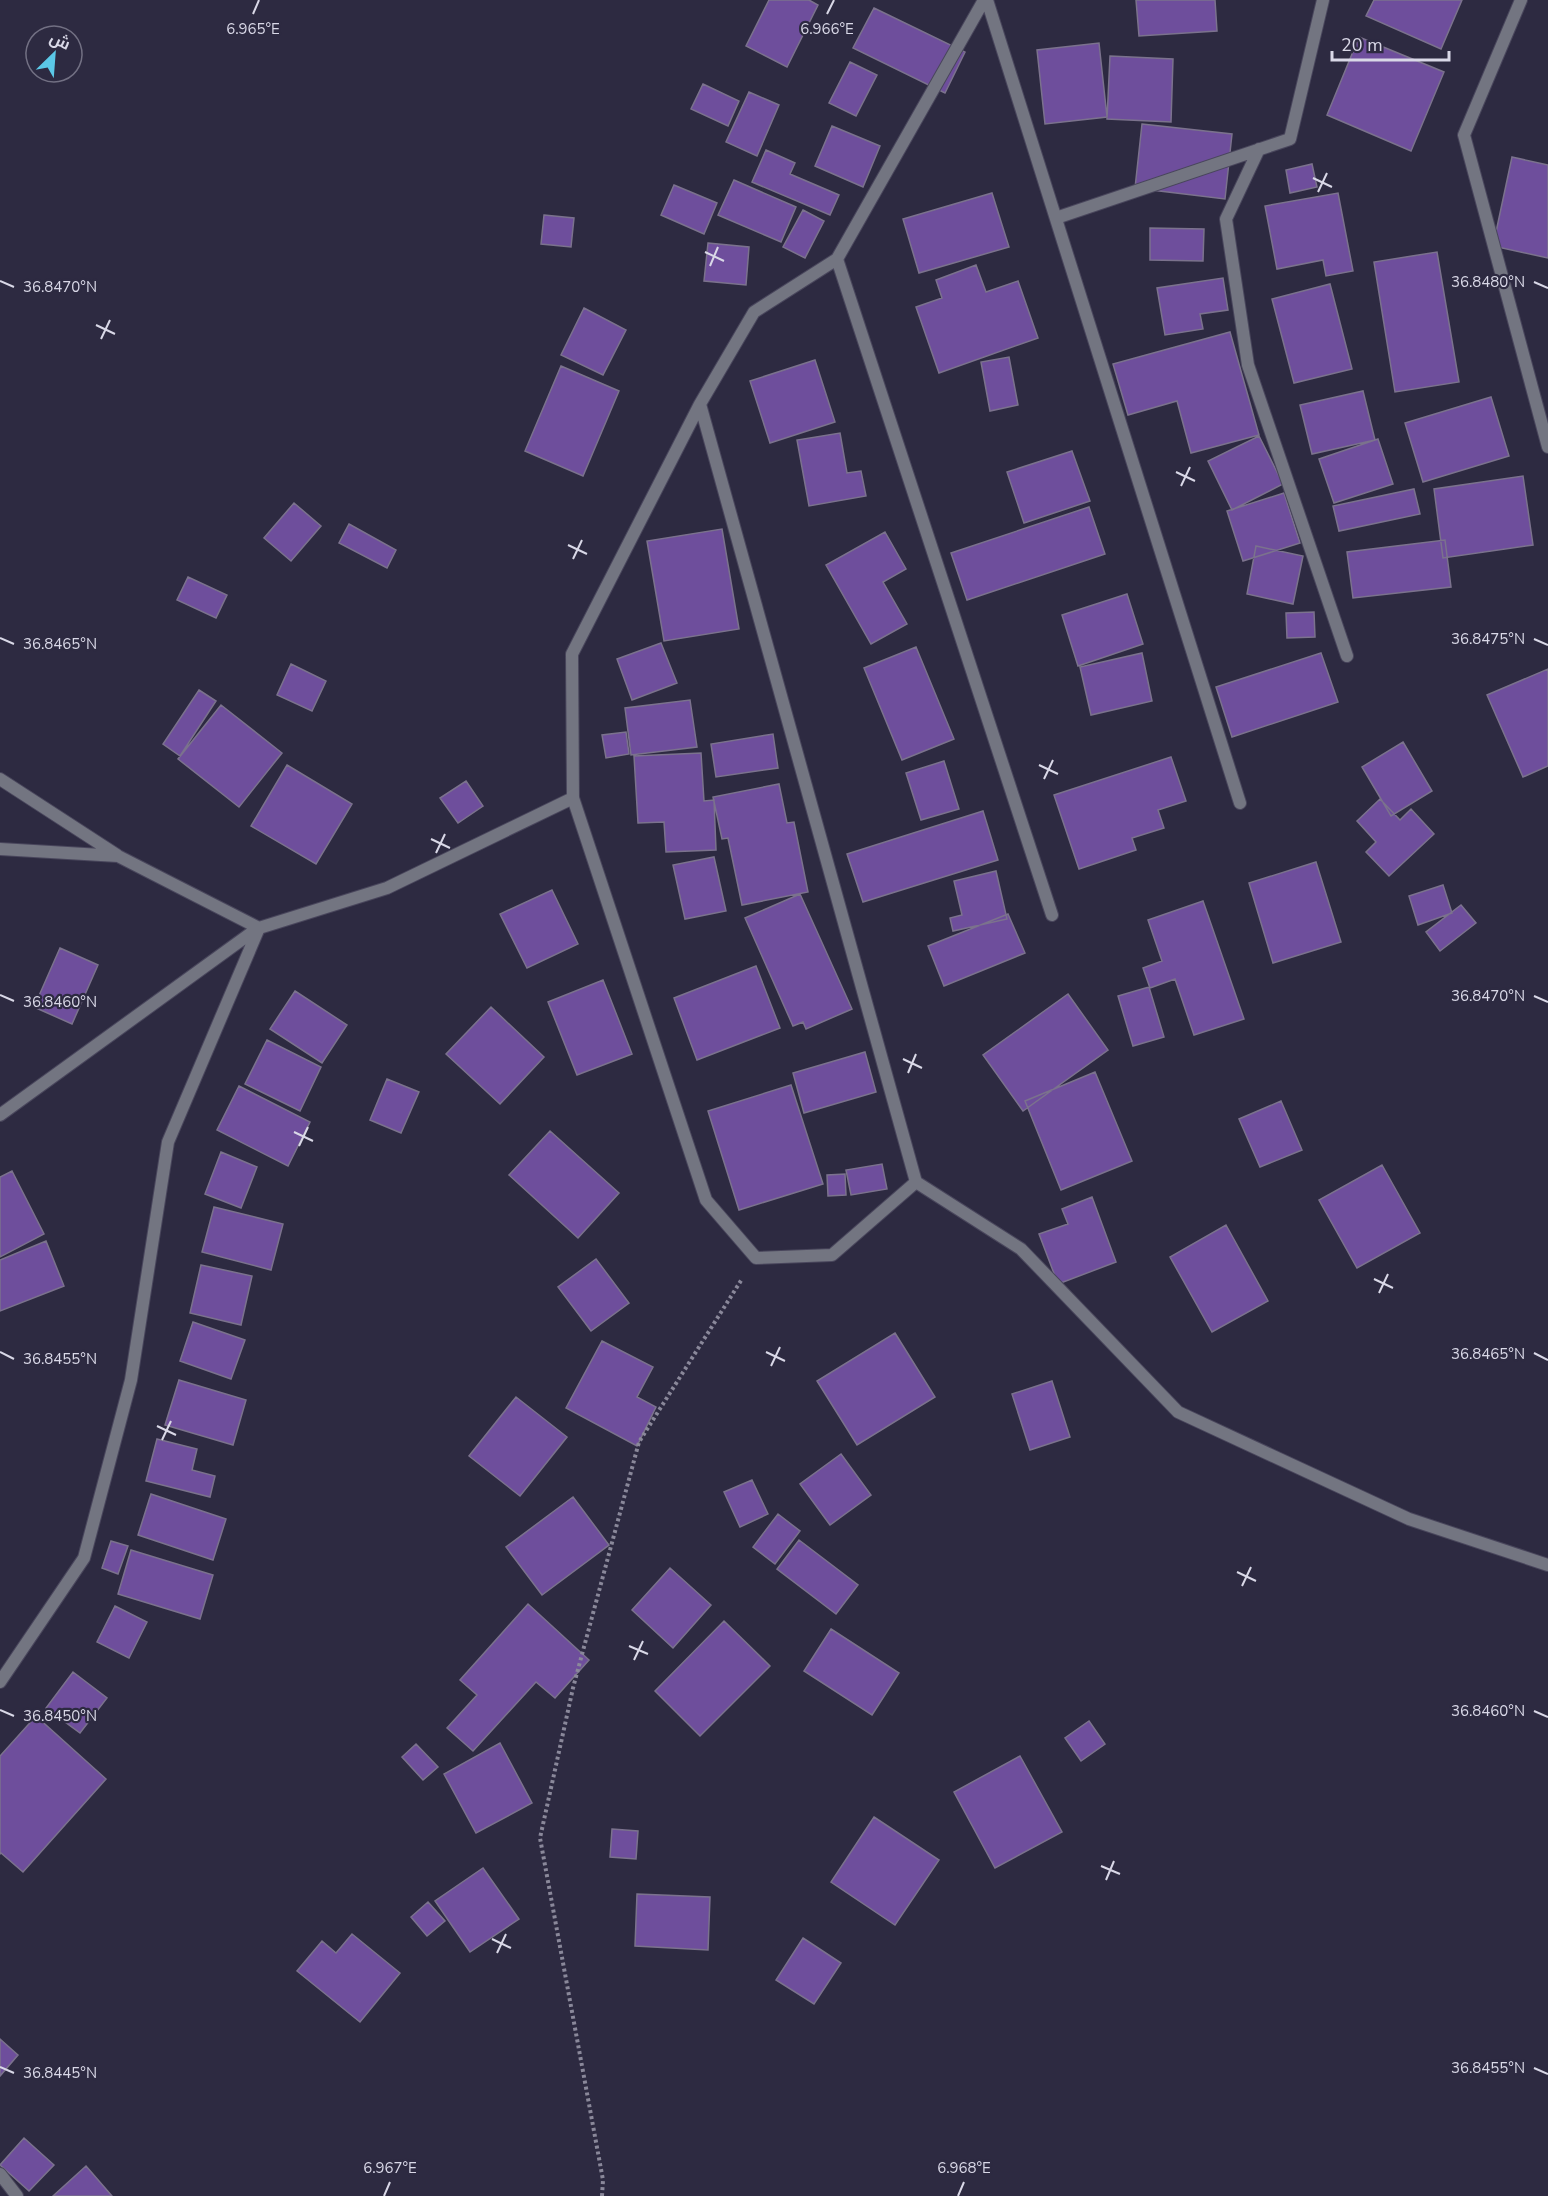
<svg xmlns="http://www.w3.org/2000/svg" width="1548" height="2196" font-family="'Nunito Sans',Cairo,sans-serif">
	<rect width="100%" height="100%" fill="#2d2a41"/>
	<path fill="#6e4e9c" stroke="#7b728d" stroke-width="1.5" d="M769 0H809L818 5 787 67 746 46Z
		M1136 0H1215L1217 31 1139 36Z
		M1374 0H1462L1441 49 1366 16Z
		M874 8 965 52 945 93 853 48Z
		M1359 37 1444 72 1411 151 1327 115Z
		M1099 43 1107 117 1045 124 1037 50Z
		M1110 56 1173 59 1171 122 1107 119Z
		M850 62 877 75 856 116 829 103Z
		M703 84 739 101 728 126 691 109Z
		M749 92 779 105 757 156 726 142Z
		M1142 124 1232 134 1225 199 1135 188Z
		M832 126 880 146 863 187 815 166Z
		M766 150 795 163 790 174 839 195 830 215 752 182Z
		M1512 157 1548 165V258L1493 246Z
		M1312 164 1317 187 1290 193 1286 170Z
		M734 180 796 207 781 242 718 215Z
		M674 185 717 203 704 234 661 215Z
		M992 193 1009 247 919 273 903 219Z
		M1338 193 1353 271 1326 276 1323 260 1277 269 1265 206Z
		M803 210 824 221 805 258 783 247Z
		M544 215 574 218 571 247 541 244Z
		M1150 228 1204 229 1203 261 1150 260Z
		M708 243 749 247 746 285 704 281Z
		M1437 252 1459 382 1395 392 1374 262Z
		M976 265 986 292 1018 281 1038 338 939 373 916 307 942 298 936 280Z
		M1223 278 1228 310 1200 314 1203 329 1165 335 1157 288Z
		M1330 284 1352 369 1294 383 1272 299Z
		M584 308 626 330 603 375 561 355Z
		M1230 332 1259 435 1191 453 1177 401 1128 415 1113 364Z
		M1009 357 1018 405 990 411 981 362Z
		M815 360 835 422 770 443 750 381Z
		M561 366 619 391 583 476 525 451Z
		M1363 391 1375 440 1312 454 1300 405Z
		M1491 397 1509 456 1423 482 1405 423Z
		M840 433 847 473 861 471 866 496 809 506 797 440Z
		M1259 436 1283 484 1232 510 1208 461Z
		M1378 439 1393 484 1334 503 1319 459Z
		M1072 451 1090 501 1024 523 1007 472Z
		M1523 476 1533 545 1443 558 1434 489Z
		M1414 489 1420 514 1339 531 1333 506Z
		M1284 493 1300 543 1243 561 1227 511Z
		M294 503 321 526 291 561 264 538Z
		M1089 507 1105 554 967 600 951 553Z
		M349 524 396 550 387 568 339 543Z
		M722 529 739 629 664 641 647 541Z
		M885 532 906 569 883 582 907 624 871 644 826 565Z
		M1445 540 1451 587 1353 598 1347 552Z
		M1256 546 1303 556 1293 604 1247 594Z
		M188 577 227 595 216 618 177 600Z
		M1127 594 1143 644 1078 666 1062 615Z
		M1314 612 1315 637 1287 638 1286 613Z
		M661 643 677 683 632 700 617 659Z
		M916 647 954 739 902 760 864 668Z
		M1142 653 1152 701 1091 715 1080 667Z
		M1321 653 1338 702 1232 737 1216 687Z
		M291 664 326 681 312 711 277 695Z
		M1548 669V766L1523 777 1487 695Z
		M199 690 216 701 180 756 163 744Z
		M690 700 697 747 631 755 625 708Z
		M221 705 282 753 239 807 178 759Z
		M626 732 629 754 606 758 602 735Z
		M773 734 778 768 716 777 711 744Z
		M1403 742 1432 791 1391 816 1362 767Z
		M701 753 704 801 714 800 716 850 666 852 664 822 638 823 634 756Z
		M1171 757 1186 801 1158 810 1164 828 1132 838 1136 850 1079 869 1054 795Z
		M944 761 959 809 921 820 906 773Z
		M287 765 352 804 316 864 251 826Z
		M466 781 483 806 458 823 440 798Z
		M779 784 787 823 794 822 808 892 742 905 728 838 722 839 713 797Z
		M1380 799 1400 820 1411 809 1434 834 1389 876 1366 852 1376 842 1357 821Z
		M983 811 998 860 863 902 847 854Z
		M714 857 726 911 685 919 673 865Z
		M1316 862 1341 942 1273 963 1249 883Z
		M996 871 1007 919 953 931 950 918 962 915 954 881Z
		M1443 885 1452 913 1418 925 1409 896Z
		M552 890 578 944 527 968 500 914Z
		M800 894 852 1009 806 1029 803 1022 793 1026 745 918Z
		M1203 901 1244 1019 1194 1035 1175 979 1150 988 1143 968 1162 961 1148 920Z
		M1461 905 1476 923 1440 951 1426 932Z
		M1008 914 1025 953 944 986 928 946Z
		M60 948 98 965 72 1024 34 1007Z
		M756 966 780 1028 697 1060 674 998Z
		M603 980 632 1054 577 1075 548 1002Z
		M1149 987 1164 1037 1133 1046 1118 996Z
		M295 991 347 1025 322 1063 270 1029Z
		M1068 994 1108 1050 1023 1111 983 1055Z
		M491 1007 544 1057 500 1104 446 1054Z
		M267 1040 321 1067 300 1111 245 1084Z
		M865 1052 876 1092 804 1113 793 1073Z
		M1095 1072 1132 1161 1061 1190 1025 1101Z
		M387 1079 419 1092 401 1133 370 1120Z
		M791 1085 823 1184 739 1210 708 1111Z
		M239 1086 310 1122 288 1166 217 1130Z
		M1281 1101 1302 1150 1260 1167 1239 1119Z
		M550 1131 619 1193 578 1238 509 1175Z
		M221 1152 257 1167 241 1208 205 1194Z
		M882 1164 887 1189 851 1195 846 1170Z
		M1382 1165 1420 1233 1357 1268 1319 1200Z
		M12 1171 44 1234 0 1257V1177Z
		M845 1174 846 1195 828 1196 827 1175Z
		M1092 1197 1116 1262 1058 1284 1039 1234 1068 1224 1062 1209Z
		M214 1207 283 1224 271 1270 202 1252Z
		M1226 1225 1268 1301 1212 1332 1170 1257Z
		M46 1241 64 1286 0 1311V1260Z
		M596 1259 629 1303 591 1331 558 1287Z
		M201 1265 252 1276 241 1325 190 1313Z
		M193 1322 245 1340 231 1379 180 1361Z
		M895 1333 935 1397 857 1445 817 1381Z
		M602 1341 653 1367 637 1397 656 1407 637 1446 566 1408Z
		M179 1380 246 1400 233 1445 165 1425Z
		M1052 1381 1070 1437 1030 1450 1012 1394Z
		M516 1397 567 1437 520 1496 469 1456Z
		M157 1439 197 1449 192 1470 215 1476 210 1497 146 1481Z
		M841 1454 871 1495 830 1525 800 1484Z
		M752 1480 768 1514 740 1527 724 1492Z
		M151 1494 226 1519 213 1560 138 1535Z
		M573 1497 609 1545 542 1595 506 1547Z
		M778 1514 800 1531 775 1564 753 1547Z
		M799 1540 858 1585 836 1614 777 1569Z
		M111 1541 128 1546 118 1574 102 1568Z
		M131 1550 213 1575 200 1619 118 1594Z
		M670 1568 711 1605 673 1648 632 1610Z
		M528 1604 589 1660 555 1698 536 1682 473 1751 447 1728 477 1695 460 1680Z
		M115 1606 147 1622 129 1658 97 1642Z
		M724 1621 770 1666 700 1736 655 1691Z
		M831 1629 899 1673 872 1715 804 1671Z
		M73 1672 107 1698 80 1733 46 1708Z
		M36 1716 106 1779 23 1872 1 1853 0 1854V1756Z
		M1089 1721 1105 1744 1081 1761 1065 1738Z
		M500 1743 532 1803 476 1833 444 1774Z
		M416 1744 438 1767 423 1780 402 1757Z
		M1020 1756 1062 1832 995 1868 954 1792Z
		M874 1817 939 1860 895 1925 831 1882Z
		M612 1829 638 1831 636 1859 610 1857Z
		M483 1868 519 1919 470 1952 435 1901Z
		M637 1894 710 1897 708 1950 635 1946Z
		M428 1902 445 1921 427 1936 411 1917Z
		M352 1934 400 1973 360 2022 297 1971 322 1941 336 1953Z
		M803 1938 841 1963 814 2004 776 1980Z
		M0 2039 18 2055 0 2076Z
		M24 2138 54 2165 29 2191 0 2165Z
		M86 2166 112 2196H53Z"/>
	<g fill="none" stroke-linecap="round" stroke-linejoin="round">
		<defs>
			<path id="street" d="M987 0 1240 803
				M1521 0 1464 135 1548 447
				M1259 149 1226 219 1248 365 1347 656
				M1056 218 1290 139 1323 0
				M837 259 984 0
				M700 404 916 1182 832 1255 756 1258 706 1200 573 798 572 654Z
				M700 404 754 312 837 259 1052 915
				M0 779 117 855
				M0 849 118 856 259 928 387 888 573 798
				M0 1115 258 928
				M916 1182 1021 1249 1178 1412 1409 1519 1548 1565
				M0 1682 84 1558 131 1380 168 1142 259 928
				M0 2174 17 2196"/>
		</defs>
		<use href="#street" stroke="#49465c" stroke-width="14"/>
		<path stroke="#8a889a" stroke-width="4" stroke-dasharray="3 3" stroke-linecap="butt" d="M602 2196 603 2180 540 1838 573 1688 639 1442 742 1279"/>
		<use href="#street" stroke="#737581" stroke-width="12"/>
	</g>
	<path fill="none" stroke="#d9d8e7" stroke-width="2" d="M253 14 259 0M827 14 834 0M1313 178 1332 187M1318 192 1327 173M705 252 724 261M710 266 718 247M0 281 14 287M1534 282 1548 288M96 325 115 334M101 339 110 320M1176 472 1195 481M1181 486 1190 467M568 545 587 554M573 559 582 540M0 638 14 644M1534 639 1548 645M1039 765 1058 774M1044 779 1053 760M431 839 450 848M436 853 445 834M0 995 14 1001M1534 996 1548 1002M903 1059 922 1068M908 1073 916 1054M294 1132 313 1141M299 1146 308 1127M1374 1279 1393 1288M1379 1293 1388 1274M0 1352 14 1359M766 1352 785 1361M1534 1353 1548 1360M771 1366 780 1347M157 1426 176 1435M162 1440 171 1421M1237 1572 1256 1581M1242 1586 1251 1567M629 1646 648 1654M634 1660 643 1641M0 1710 14 1716M1534 1711 1548 1717M1101 1866 1120 1874M1106 1880 1114 1861M492 1939 511 1948M497 1953 506 1934M0 2067 14 2073M1534 2068 1548 2074M384 2196 390 2182M958 2196 964 2182"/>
	<g font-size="15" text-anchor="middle" fill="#d9d8e7" stroke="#2d2a41" stroke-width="4.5" stroke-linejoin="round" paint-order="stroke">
		<text x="253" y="34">6.965°E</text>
		<text x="827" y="34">6.966°E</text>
		<text x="1488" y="287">36.8480°N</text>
		<text x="60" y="292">36.8470°N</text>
		<text x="1488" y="644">36.8475°N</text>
		<text x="60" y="649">36.8465°N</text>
		<text x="1488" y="1001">36.8470°N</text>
		<text x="60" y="1007">36.8460°N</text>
		<text x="1488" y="1359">36.8465°N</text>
		<text x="60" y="1364">36.8455°N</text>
		<text x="1488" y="1716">36.8460°N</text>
		<text x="60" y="1721">36.8450°N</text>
		<text x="1488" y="2073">36.8455°N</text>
		<text x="60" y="2078">36.8445°N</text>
		<text x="390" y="2173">6.967°E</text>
		<text x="964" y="2173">6.968°E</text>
	</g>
	<g transform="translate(54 54) rotate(25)"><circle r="28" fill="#2d2a41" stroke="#727083" stroke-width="1.5"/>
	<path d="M0-4.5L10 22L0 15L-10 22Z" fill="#5bc8e7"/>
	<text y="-9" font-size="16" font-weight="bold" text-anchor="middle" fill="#d9d8e7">ش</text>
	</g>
	<path d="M1332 51v9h117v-9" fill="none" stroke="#d9d8e7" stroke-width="3"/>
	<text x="1341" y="51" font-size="18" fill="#d9d8e7" stroke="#2d2a41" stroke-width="4.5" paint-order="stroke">20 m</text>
</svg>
